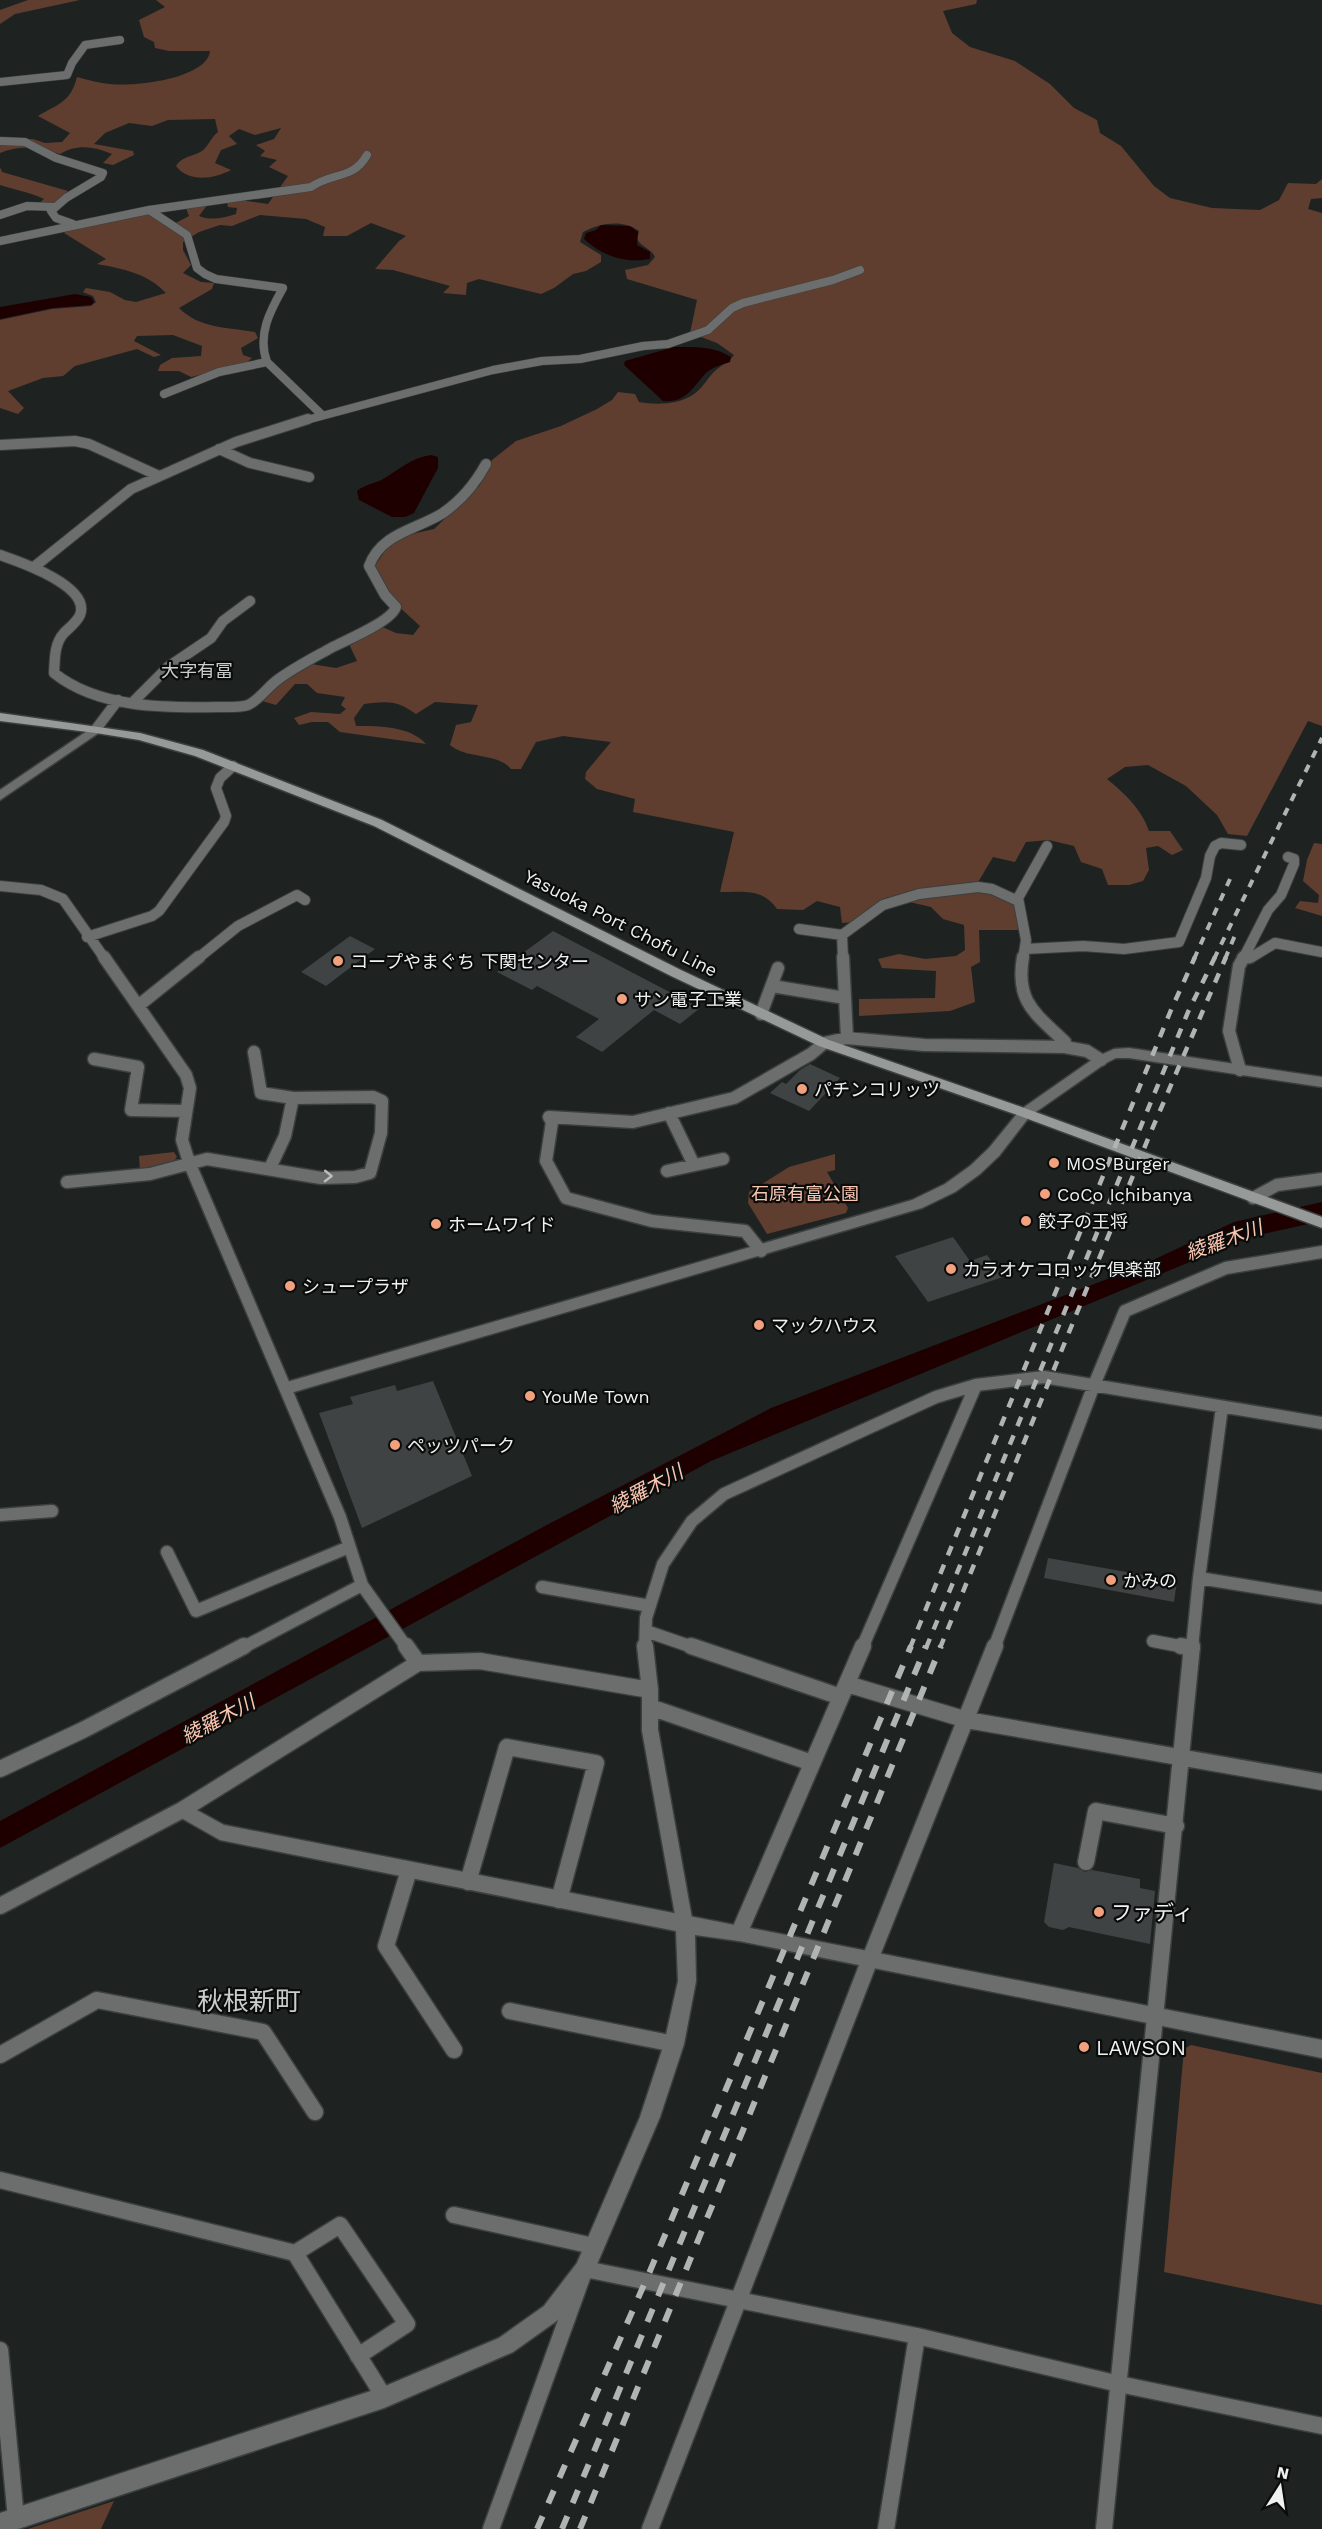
<svg xmlns="http://www.w3.org/2000/svg" width="1322" height="2529" font-family="'Work Sans','Noto Sans JP',sans-serif">
	<rect width="100%" height="100%" fill="#1e2322"/>
	<path fill="#5f3e30" d="M28 0H80L15 14 0 24V10Z
		M156 0H977L976 4 943 11 952 33 970 47 1015 61 1050 84 1074 108 1097 120 1100 133 1121 146 1154 186 1170 198 1212 208 1260 210 1279 200 1288 183 1316 184 1322 179V198L1311 199 1308 209 1322 213V726L1308 721 1247 836 1228 834 1217 815 1186 786 1148 765 1125 767 1107 779C1125 794 1141 808 1149 831H1170L1183 850 1172 855 1158 846 1146 848 1149 870 1143 881 1129 885H1108L1102 869 1081 862 1074 846 1049 840 1026 842 1015 862 993 857 977 884 1014 903 1020 930H979L980 962 971 967 975 1002 950 1011 859 1016V999L935 998 936 971 882 968 878 959 899 954 925 959 956 956 965 950 964 925 943 919 931 907 888 897 870 908 856 922 842 923 840 907 817 901 803 910 777 909C763 888 743 892 720 892L734 832 633 812 635 799 597 789 585 779 586 772 611 742 563 736 536 742 521 769H511C497 752 468 760 450 745L456 725 471 722 478 705 435 702 416 714C397 700 387 701 364 704L354 718 356 726C379 726 410 726 426 744L340 732 328 722H312L299 725 294 718 311 712 340 714 346 709 341 705 345 697 317 693 307 684H295L276 705 262 701 276 685 311 664 336 668 357 661 349 644 380 626 396 633 413 635 420 626 396 604 374 567 387 548 403 536 434 529 480 485 492 460 516 441 561 426 597 409 612 400 618 392 635 394 639 402C656 405 679 405 694 394 703 388 708 377 716 370 723 364 730 361 734 355L717 343 690 333 697 300 627 279 625 270 648 265 655 257C651 248 642 248 637 239L639 231C622 219 601 223 583 232L580 242 601 255V262L586 271 573 274 554 288 541 294 479 279 467 283 466 295 443 293 450 286 393 270 375 269 399 241 406 236 371 223 347 236H323L325 227 306 219 260 215 232 226 220 225 199 232 183 242V250L191 265 183 273 201 282 214 283 212 289 179 308C200 329 227 327 255 332L258 338 241 348 243 355 252 358 245 364 191 377 179 371H158L160 365 172 358 201 356 202 346 173 335 137 336 134 341 161 355 154 357 137 349 75 366 63 376 43 378 8 391 24 408 18 414 0 408V320L52 309 91 306 96 302 93 296 83 292 86 288 110 292 125 300 136 302 166 293C147 273 123 269 97 264L106 259 64 233 75 227 146 213 170 226 189 216 186 208 208 204 199 216C210 221 224 218 236 214L237 208 228 207 227 202 240 200 268 204 288 176 269 167 277 160 260 156 265 151 256 145 274 139 281 128 255 135 239 129 229 136 237 144 221 150 215 163 231 170C214 179 189 183 176 166 182 156 192 157 202 151 208 147 211 137 218 132L215 119 168 120 152 126 129 123 105 133 94 144 133 151 134 155 113 165 103 163 112 154C94 146 76 144 60 154 37 148 22 144 0 153V141L33 139 45 143 62 142 70 133 38 116C58 104 71 102 77 77 88 80 99 83 110 84 133 87 207 79 210 51H169L155 48 154 42 144 37 139 20 165 7Z
		M0 167 2 172 68 191 53 206 37 205 44 199C29 192 15 190 0 185Z
		M1314 843 1322 844V916L1295 908 1300 901 1318 903 1319 895 1303 881 1307 860Z
		M174 1152 177 1157 171 1165 140 1171 139 1156Z
		M835 1154V1170L827 1172 848 1208 846 1213 767 1234 748 1203 749 1192 789 1167Z
		M1191 2045 1322 2073V2305L1164 2272 1184 2049Z
		M114 2501 101 2529H28Z"/>
	<path fill="#1e0000" d="M601 225 630 226 638 232 637 245 650 252V259C626 264 602 256 584 239L586 233 596 230Z
		M75 294 91 297 94 302 91 305 52 308 0 319V307Z
		M674 347C695 347 714 346 731 357L730 362C721 365 710 368 704 375 692 389 685 403 663 401L624 365 625 361Z
		M431 455 438 457V468L414 513 405 517H392L359 500 357 491C365 484 374 484 383 479 400 469 411 458 431 455Z
		M1322 1202V1221L1250 1237 711 1461 0 1848V1821L543 1527 771 1408 1136 1268 1234 1222Z"/>
	<path fill="#3f4343" d="M553 931 700 1008 680 1024 654 1010 602 1052 576 1037 599 1019 537 986 532 990 497 972Z
		M350 936 375 949 326 986 301 972Z
		M810 1064 840 1078 809 1111 770 1093 782 1082 786 1084 800 1070Z
		M953 1237 970 1261 987 1255 1003 1277 928 1302 895 1256Z
		M433 1381 472 1476 362 1528 319 1413 353 1404 350 1397 395 1385 397 1391Z
		M1048 1558 1177 1581 1174 1602 1044 1578Z
		M1054 1863 1078 1868 1085 1872 1092 1870 1140 1879V1888L1155 1891 1150 1944 1069 1927 1063 1930 1049 1927 1044 1922Z"/>
	<g fill="none" stroke-linecap="round" stroke-linejoin="round">
		<defs>
			<path id="minor-far3" d="M0 82 67 75 72 63 85 45 120 40
				M0 141 25 142 56 158 103 173 101 177 66 198 51 211 56 218 73 224
				M149 210 187 235 197 268 205 274 216 279 283 288C270 311 257 335 267 362L322 415
				M0 215 27 206 54 207
				M0 241 149 210 311 187C332 172 353 180 367 155
				M164 394 219 372 267 362
				M303 421 493 370 542 361 580 359 643 346 668 344 708 330 732 308 743 303 833 280 860 270"/>
			<path id="minor-far2" d="M0 445 75 441 89 444 159 476
				M219 449 250 463 309 477
				M0 555C20 562 91 586 80 615 77 622 69 628 64 633 54 644 55 659 54 673 98 708 163 708 217 707 226 707 240 708 248 705 259 700 267 688 276 681 293 668 313 658 331 648 346 640 391 622 396 607L385 595 369 566C381 533 416 530 443 513 462 500 475 484 486 464
				M34 567 131 489 236 442 308 419
				M133 702 168 667 211 638 223 621 250 601
				M96 729 118 700
				M0 886 41 890 63 899 105 959
				M799 929 842 935 843 959
				M842 935 883 905 919 894 978 887 992 889 1018 901
				M87 937 152 916 159 911 224 822 226 816 216 788 220 778 233 766
				M1025 949 1083 946 1124 949 1179 942 1206 878 1210 856 1215 846 1221 843 1241 845
				M1243 958 1252 957 1275 943 1322 952
				M197 959 238 926 297 895 305 900
				M1023 959 1026 940 1018 898 1047 846
				M1243 959 1268 910 1281 895 1294 864V859L1288 857"/>
			<path id="minor-far1" d="M104 957 186 1075 190 1088 182 1140 189 1162 340 1517 362 1585 407 1648
				M843 957 847 1038
				M1023 957C1015 1002 1036 1014 1065 1042V1047
				M1243 958 1250 957
				M772 986 845 998
				M138 1006 199 957
				M761 1014 778 968
				M94 1059 138 1067 131 1110 186 1111
				M1240 1070 1229 1031 1239 966 1244 957
				M669 1113 694 1165
				M270 1168 285 1136 293 1098
				M667 1171 723 1159
				M67 1182 150 1174 207 1159 321 1178 355 1177 370 1173 381 1133 382 1101 373 1097 293 1098 261 1093 254 1052
				M1253 1198 1277 1185 1322 1179
				M761 1251 745 1231 652 1221 566 1198 546 1161 552 1122 549 1117 633 1122 734 1098 811 1054 824 1043 847 1038 924 1045 1065 1047 1087 1051 1101 1060
				M0 1515 52 1511
				M167 1552 196 1611 349 1547
				M1199 1578 1322 1598
				M542 1587 650 1606
				M646 1631 695 1648
				M1153 1641 1190 1648
				M242 1648 362 1585
				M645 1648 646 1618 663 1564 692 1521 724 1494 936 1397 976 1385 1044 1377 1322 1423
				M862 1648 976 1385
				M994 1648 1094 1385 1125 1311 1226 1268 1322 1252
				M1192 1648 1199 1578 1222 1407"/>
			<path id="minor" d="M406 1646 418 1663
				M645 1646 650 1690V1730L685 1925
				M691 1646 841 1697
				M1181 1646 1192 1648
				M847 1684 967 1720 1322 1782
				M650 1707 812 1763
				M0 1769 83 1730 244 1646
				M1086 1862 1096 1811 1176 1826
				M409 1870 386 1946 454 2050
				M468 1882 507 1747 596 1763 559 1900
				M0 1906 182 1810 418 1663 480 1661 650 1690
				M739 1933 863 1646
				M510 2011 674 2044
				M0 2055 97 2000 263 2032 315 2112
				M0 2180 295 2253 384 2397
				M454 2215 593 2246
				M295 2253 340 2225 407 2324 358 2356
				M0 2350 16 2519
				M491 2529 585 2269 917 2336 1119 2384 1322 2426
				M650 2529 870 1959 995 1646
				M886 2529 917 2336
				M1104 2529 1192 1646"/>
			<path id="tertiary" d="M96 725 102 729 100 732 0 800V790Z
				M1129 1048 1322 1077V1087L1129 1058H1116L1106 1063 1030 1116 999 1156 980 1174 955 1192 922 1208 287 1394 281 1392 279 1388 281 1384 287 1382 912 1200 945 1184 970 1166 989 1148 1020 1110 1096 1057 1114 1049Z
				M182 1802 224 1825 1322 2040V2058L739 1941 695 1935 696 1981 684 2044 660 2117 592 2276 558 2320 513 2352 384 2408 18 2529H0V2513L383 2387 499 2338 544 2306 577 2263 640 2117 664 2044 678 1981 676 1931 220 1840 176 1815 173 1810 176 1805Z"/>
			<path id="secondary" d="M0 713 140 733 203 750 382 820 681 970 829 1040 1030 1110 1322 1217V1228L1020 1116 819 1046 671 976 374 826 195 756 139 740 96 733 0 721Z"/>
		</defs>
		<use href="#minor-far3" stroke="#3b403f" stroke-width="9"/>
		<use href="#minor-far2" stroke="#3b403f" stroke-width="12"/>
		<use href="#minor-far1" stroke="#3b403f" stroke-width="15"/>
		<use href="#minor" stroke="#3b403f" stroke-width="19"/>
		<use href="#tertiary" stroke="#3b403f" stroke-width="3"/>
		<use href="#secondary" stroke="#3b403f" stroke-width="3"/>
		<use href="#minor-far3" stroke="#6c6e6e" stroke-width="8"/>
		<use href="#minor-far2" stroke="#6c6e6e" stroke-width="10"/>
		<use href="#minor-far1" stroke="#6c6e6e" stroke-width="12"/>
		<use href="#minor" stroke="#6c6e6e" stroke-width="16"/>
		<use href="#tertiary" fill="#6c6e6e" fill-rule="evenodd"/>
		<use href="#secondary" fill="#969a99" fill-rule="evenodd"/>
		<path stroke="#b0b4b3" stroke-width="4" stroke-dasharray="8 8" stroke-linecap="butt" d="M1194 959 1230 879
			M1214 959 1322 738
			M1225 959 1236 933"/>
		<path stroke="#b0b4b3" stroke-width="4.5" stroke-dasharray="10 10" stroke-linecap="butt" d="M910 1648 1171 1010 1195 957
			M926 1648 1188 1012 1215 957
			M940 1648 1150 1134 1226 957"/>
		<path stroke="#b0b4b3" stroke-width="6" stroke-dasharray="14 14" stroke-linecap="butt" d="M537 2529 650 2271 911 1646
			M562 2529 926 1646
			M580 2529 941 1646"/>
	</g>
	<defs><path id="oneway-chevron" d="M-2-3.5L2.5 0L-2 3.5" fill="none" stroke-width="1.6" stroke-linecap="round" stroke-linejoin="round" transform="scale(1.5)"/></defs>
	<use stroke="#babdbc" href="#oneway-chevron" transform="translate(328 1176) rotate(1)"/>
	<g fill="#f2a17e" stroke="#0a0c0b" stroke-width="2">
		<circle cx="338" cy="961" r="6"/>
		<circle cx="622" cy="999" r="6"/>
		<circle cx="802" cy="1089" r="6"/>
		<circle cx="1054" cy="1163" r="6"/>
		<circle cx="1045" cy="1194" r="6"/>
		<circle cx="1026" cy="1221" r="6"/>
		<circle cx="436" cy="1224" r="6"/>
		<circle cx="951" cy="1269" r="6"/>
		<circle cx="290" cy="1286" r="6"/>
		<circle cx="759" cy="1325" r="6"/>
		<circle cx="530" cy="1396" r="6"/>
		<circle cx="395" cy="1445" r="6"/>
		<circle cx="1111" cy="1580" r="6"/>
		<circle cx="1099" cy="1912" r="6"/>
		<circle cx="1084" cy="2047" r="6"/>
	</g>
	<g text-anchor="middle" dominant-baseline="central" stroke-width="4.5" stroke-linejoin="round" paint-order="stroke">
		<g font-size="18" fill="#c8cecd" stroke="#0a0c0b">
			<text x="197" y="670">大字有冨</text>
		</g>
		<g font-size="18" fill="#eef1f0" stroke="#0a0c0b">
			<text transform="translate(621 923) rotate(27)">Yasuoka Port Chofu Line</text>
		</g>
		<g font-size="18" fill="#eef1f0" stroke="#0a0c0b" text-anchor="start">
			<text x="350" y="961">コープやまぐち 下関センター</text>
			<text x="634" y="999">サン電子工業</text>
			<text x="814" y="1089">パチンコリッツ</text>
			<text x="1066" y="1163">MOS Burger</text>
			<text x="1057" y="1194">CoCo Ichibanya</text>
			<text x="1038" y="1221">餃子の王将</text>
			<text x="448" y="1224">ホームワイド</text>
			<text x="963" y="1269">カラオケコロッケ倶楽部</text>
			<text x="302" y="1286">シュープラザ</text>
			<text x="771" y="1325">マックハウス</text>
			<text x="542" y="1396">YouMe Town</text>
			<text x="407" y="1445">ペッツパーク</text>
			<text x="1123" y="1580">かみの</text>
		</g>
		<g font-size="18" fill="#fbc6b0" stroke="#0a0c0b">
			<text x="805" y="1193">石原有富公園</text>
		</g>
		<g font-size="20" font-style="italic" fill="#fcc6b0" stroke="#0a0c0b">
			<text transform="translate(1224 1240) rotate(-20)">綾羅木川</text>
			<text transform="translate(646 1489) rotate(-28)">綾羅木川</text>
			<text transform="translate(218 1719) rotate(-28)">綾羅木川</text>
		</g>
		<g font-size="21" fill="#eef1f0" stroke="#0a0c0b" text-anchor="start">
			<text x="1111" y="1912">ファディ</text>
			<text x="1096" y="2047">LAWSON</text>
		</g>
		<g font-size="26" fill="#c8cecd" stroke="#0a0c0b">
			<text x="249" y="2001">秋根新町</text>
		</g>
	</g>
	<g transform="translate(1280 2487) rotate(12)" stroke="#0a0c0b" stroke-width="4.5" paint-order="stroke">
	<path d="M0-4.5L10 22L0 15L-10 22Z" fill="#eef1f0"/>
	<text y="-9" font-size="16" font-weight="bold" text-anchor="middle" fill="#eef1f0">N</text>
	</g>
</svg>
